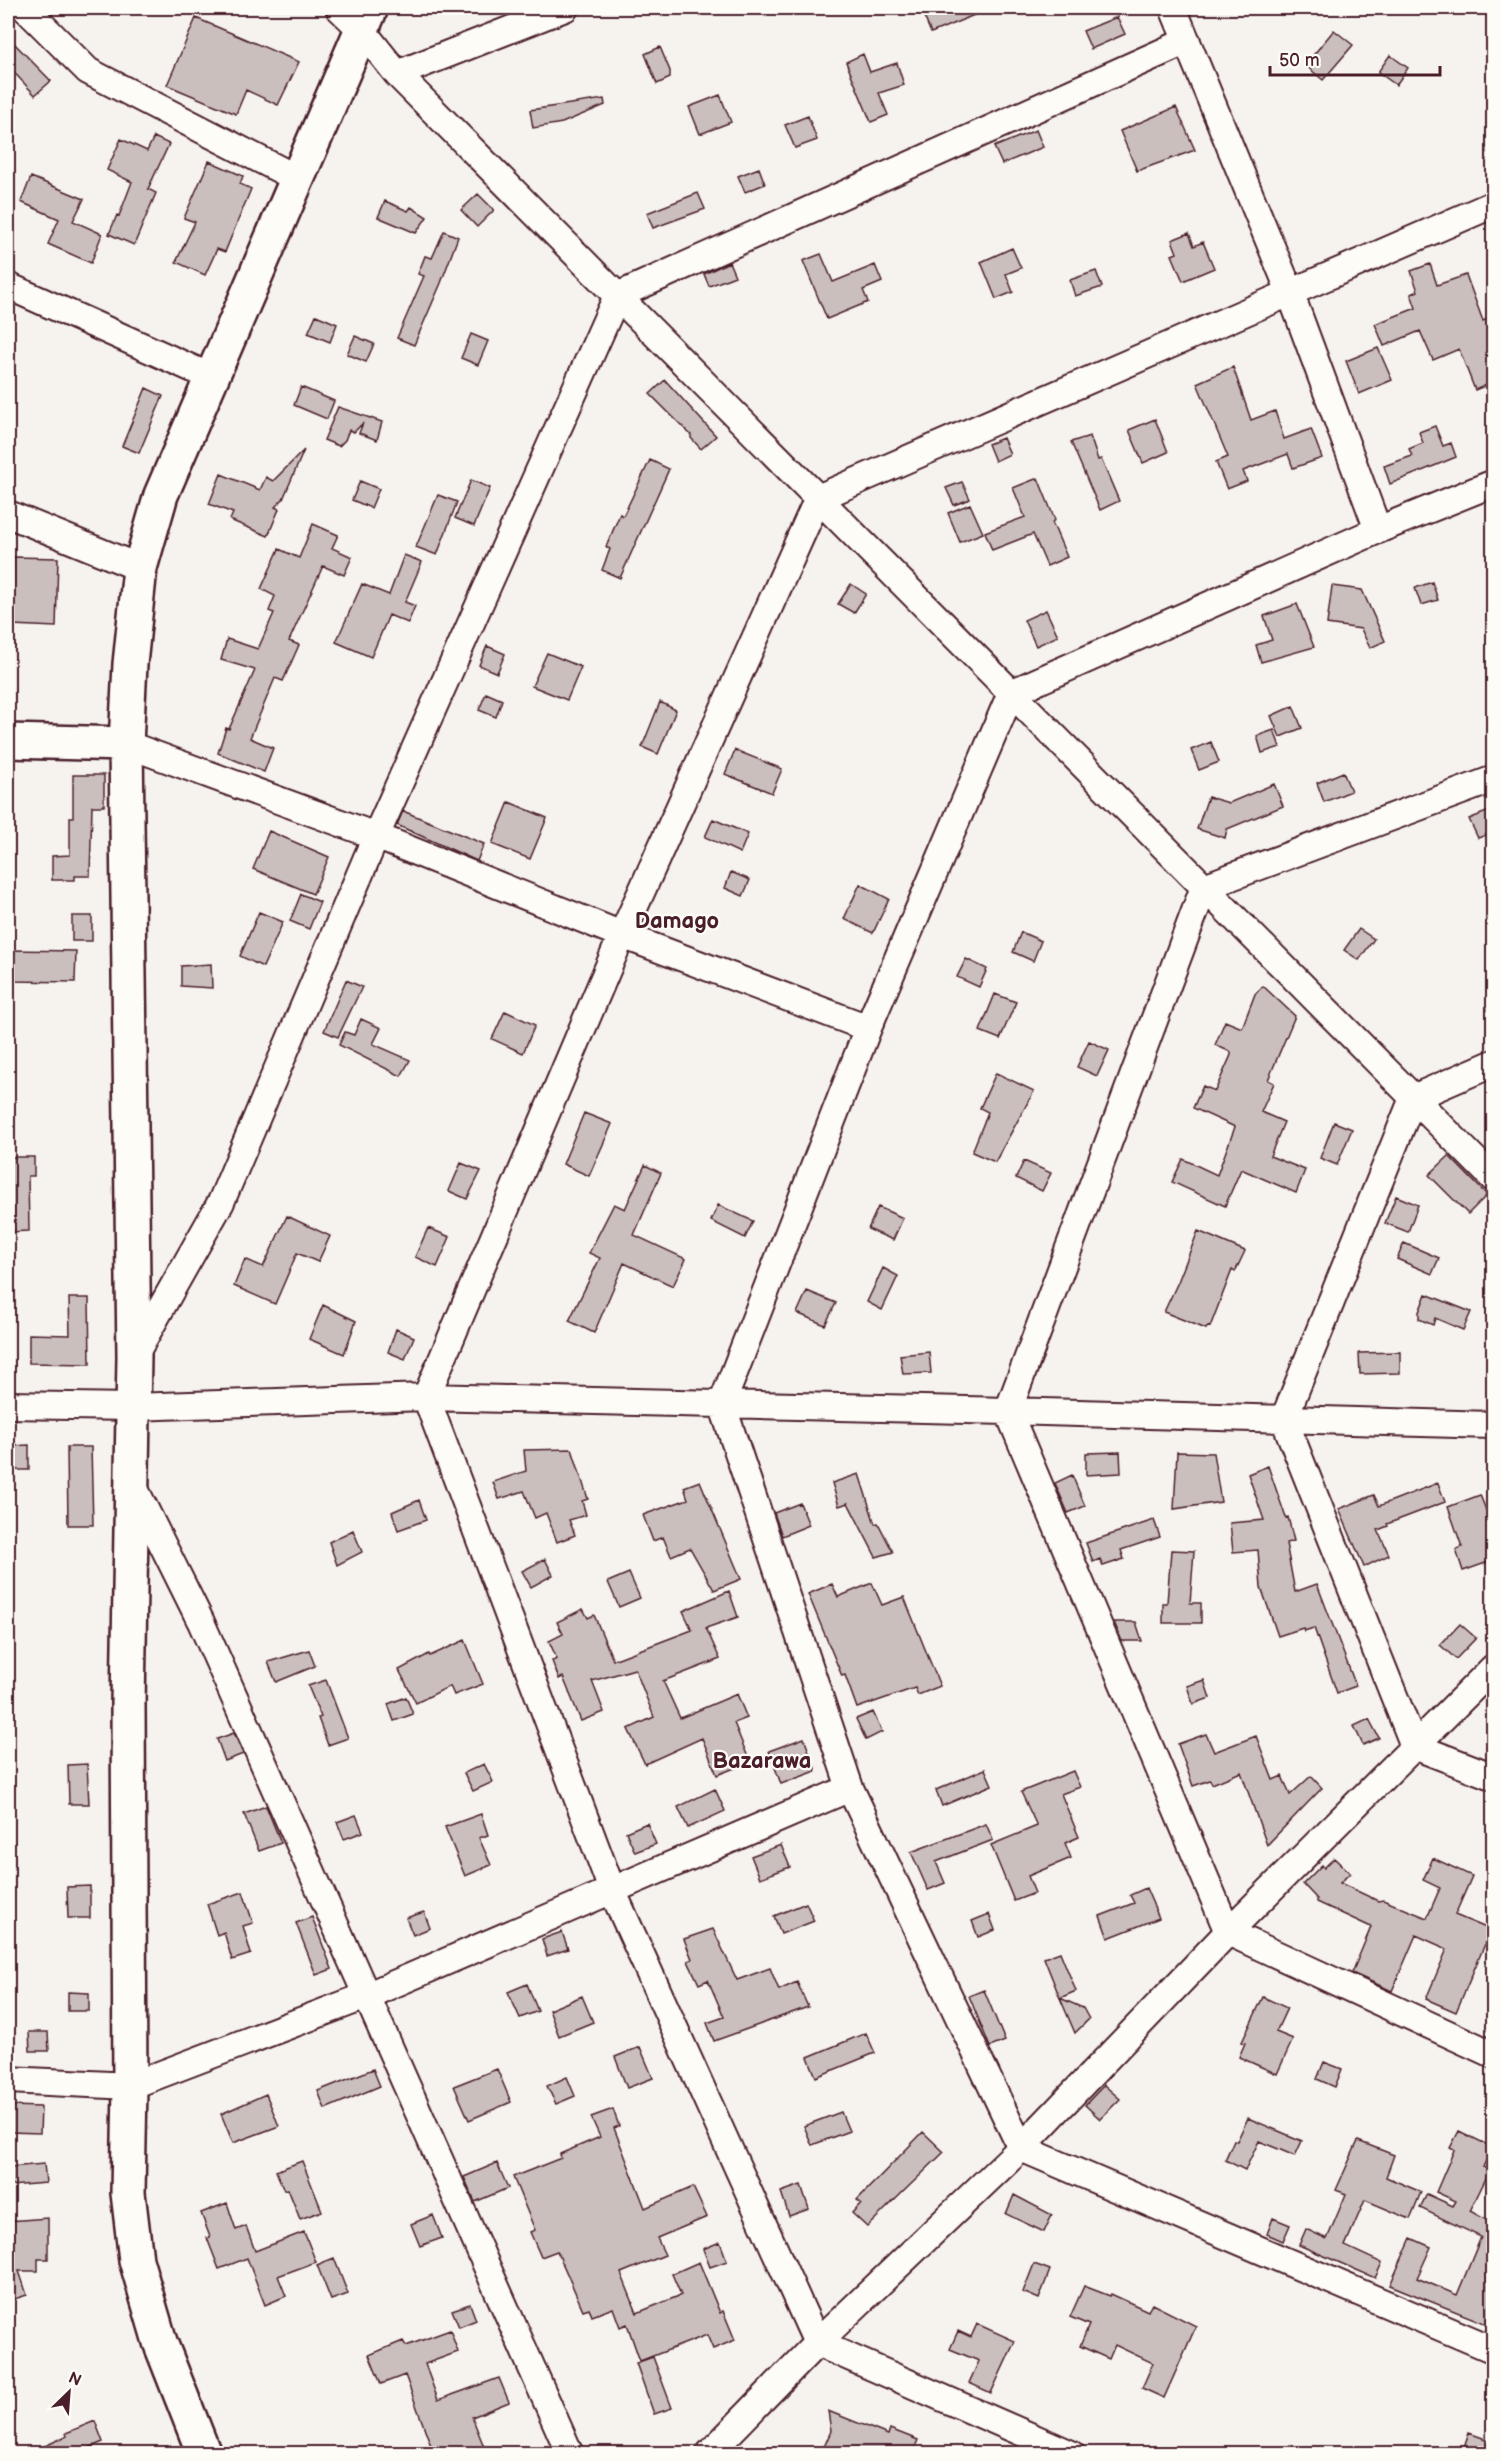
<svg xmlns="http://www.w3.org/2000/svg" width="1501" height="2461" font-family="'Balsamiq Sans',sans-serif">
	<rect width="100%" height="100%" fill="#f6f3ef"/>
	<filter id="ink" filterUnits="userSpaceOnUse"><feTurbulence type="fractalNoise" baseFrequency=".0167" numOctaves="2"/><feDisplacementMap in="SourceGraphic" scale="12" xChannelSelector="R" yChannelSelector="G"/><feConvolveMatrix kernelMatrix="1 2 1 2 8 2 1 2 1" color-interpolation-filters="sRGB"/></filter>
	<g filter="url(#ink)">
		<path fill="#cbbfbe" stroke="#4a1f2b" stroke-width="1.5" d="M939 8H991L931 33 923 14Z
			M1117 17 1125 34 1091 49 1083 31Z
			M196 18 299 62 278 105 246 90 236 114 167 85Z
			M1334 30 1353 45 1323 80 1305 65Z
			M8 37 51 81 35 95 8 66Z
			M660 47 670 71V78L657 84 645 54Z
			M863 54 870 72 897 63 904 85 879 93 888 115 871 122 846 62Z
			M1390 55 1408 68 1396 85 1378 72Z
			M720 95 731 122 700 134 689 107Z
			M604 99 605 105 562 123 533 128 530 110Z
			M1176 107 1195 150 1137 171 1120 131Z
			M808 116 817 140 795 148 785 125Z
			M1036 130 1043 147 1002 164 994 147Z
			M154 137 169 144 148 189 156 193 134 245 109 234 117 215 119 216 132 182 107 170 121 139 147 151Z
			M209 161 243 176 240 184 251 189 225 252 217 249 205 275 176 262 195 222 184 218Z
			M759 168 765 184 745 192 738 176Z
			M31 177 84 199 73 221 102 234 91 263 48 244 59 219 21 202Z
			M698 193 705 209 653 228 647 213Z
			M478 194 494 210 477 227 461 210Z
			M385 201 408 211 411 207 427 217 416 233 378 217Z
			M444 231 458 237 441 283 414 345 397 338 424 276 418 274 425 256 432 258Z
			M1189 233 1194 246 1203 242 1214 268 1183 281 1172 255 1177 253 1172 240Z
			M1012 248 1021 268 1006 274 1013 292 996 299 981 262Z
			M821 254 833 282 875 265 882 282 863 290 868 302 827 319 803 261Z
			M729 262 735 276 709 286 704 274Z
			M1430 264 1437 285 1466 275 1483 321 1494 316V382L1475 390 1459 349 1433 360 1420 331 1384 346 1375 324 1416 308 1411 294 1418 291 1411 271Z
			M1096 271 1102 287 1075 296 1070 280Z
			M316 315 337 324 330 342 308 333Z
			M471 334 488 341 478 365 461 358Z
			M355 336 374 344 366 362 347 354Z
			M1378 348 1392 380 1359 394 1346 361Z
			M1233 367 1251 420 1275 411 1284 439 1311 429 1322 458 1293 468 1288 454 1243 471 1247 481 1227 489 1216 462 1228 457 1197 383Z
			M665 380 716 436 701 449 691 438V435L650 394Z
			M301 387 334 401 327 419 294 405Z
			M146 388 163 396 139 453 122 446Z
			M338 407 382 422 377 440 359 433 363 423 354 432 349 430 345 440 339 446 324 440Z
			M1155 419 1168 452 1143 463 1129 430Z
			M1435 426 1443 446 1451 443 1456 457 1390 484 1384 466 1412 456 1409 449 1423 443 1419 432Z
			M1090 436 1098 460 1101 459 1119 501 1100 510 1071 442Z
			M1003 438 1010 454 995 461 988 444Z
			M304 450 283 499 275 507 279 509 268 536 230 520 233 513 209 504 221 474 260 490 266 477 273 481Z
			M650 460 669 469 620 578 602 570 610 549 606 547 620 514 623 516Z
			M1038 478 1055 520 1052 522 1067 557 1047 566 1033 534 992 550 985 532 1025 517 1013 488Z
			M471 480 490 488 474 526 455 518Z
			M360 481 379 489 371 508 352 500Z
			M962 482 970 499 954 505 946 488Z
			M438 495 457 502 437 555 416 547Z
			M970 504 983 533 960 542 948 513Z
			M313 524 338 535 332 548 352 557 344 575 323 566 289 641 299 645 283 681 275 678 250 738 273 748 264 772 218 753 226 728 229 729 255 670 221 660 227 639 258 649 274 613 269 611 275 596 261 589 279 549 299 558Z
			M404 555 422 562 405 602 415 606 408 623 389 615 371 657 336 642 362 584 389 595Z
			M13 557 58 558 56 627 12 625Z
			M1432 582 1438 600 1421 605 1415 588Z
			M851 584 866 594 854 613 838 604Z
			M1332 586 1362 590 1385 641 1370 648 1361 629 1327 624Z
			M1297 604 1314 647 1261 662 1256 645 1272 640 1264 616Z
			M1046 610 1058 636 1036 646 1024 620Z
			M487 646 505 654 497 673 479 665Z
			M547 653 581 667 567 700 532 686Z
			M486 693 502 700 496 717 479 710Z
			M660 702 676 710 658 754 642 747Z
			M1293 706 1302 728 1280 737 1271 716Z
			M1274 730 1280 747 1262 753 1257 736Z
			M1211 742 1219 762 1199 770 1191 750Z
			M735 750 782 769 772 793 725 774Z
			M1343 772 1351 791 1324 802 1317 783Z
			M73 775H104V806H92L90 876H75V880H52V856L70 855V817H73Z
			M1274 784 1283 806 1227 829 1225 838 1197 829 1208 797 1229 803Z
			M509 802 547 818 530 859 492 844Z
			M1494 809V832L1478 838 1469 819Z
			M403 811 484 844 477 861 397 825Z
			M713 819 748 834 740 853 705 837Z
			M269 831 329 857 313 894 253 869Z
			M731 872 750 880 743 896 725 888Z
			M860 884 889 899 873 933 844 919Z
			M301 894 320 902 309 929 290 921Z
			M259 912 283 922 263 967 240 956Z
			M72 916H92V941H72Z
			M1359 929 1374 939 1359 960 1344 950Z
			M1021 932 1041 941 1033 961 1013 952Z
			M10 950 76 951 75 982 10 981Z
			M966 959 987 969 979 987 957 977Z
			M211 964 212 988 181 986V966Z
			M346 980 362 987 338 1037 324 1031Z
			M1263 986 1295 1016 1268 1080 1274 1083 1261 1112 1284 1122 1270 1156 1305 1170 1296 1193 1241 1169 1225 1206 1172 1182 1183 1159 1217 1175 1235 1127 1193 1108 1203 1086 1215 1091 1231 1055V1052L1215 1045 1225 1021 1242 1028 1255 994Z
			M995 994 1016 1002 1000 1039 980 1031Z
			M505 1011 535 1025 523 1053 492 1039Z
			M361 1019 381 1028 373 1044 410 1060 401 1076 339 1045 345 1032 354 1035Z
			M1089 1041 1109 1050 1097 1076 1077 1067Z
			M996 1073 1034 1091 995 1162 972 1152 988 1112 980 1108Z
			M584 1113 612 1124 589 1176 563 1164Z
			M1334 1122 1352 1129 1337 1165 1320 1158Z
			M1449 1156 1487 1195 1468 1214 1429 1175Z
			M10 1157H34V1176H28L29 1231 8 1232Z
			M1024 1161 1051 1173 1042 1191 1016 1178Z
			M461 1163 481 1171 467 1199 449 1191Z
			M645 1165 661 1173 634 1235 686 1259 673 1286 624 1263 594 1333 569 1321 600 1258 589 1253 614 1204 625 1209Z
			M1396 1196 1418 1205 1408 1232 1385 1223Z
			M718 1205 753 1221 745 1238 711 1221Z
			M878 1207 903 1218 893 1240 868 1229Z
			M287 1216 330 1236 318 1262 297 1253 275 1304 234 1286 245 1259 263 1267Z
			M428 1228 450 1237 437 1267 415 1257Z
			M1198 1231 1245 1251 1235 1272 1232 1270 1210 1327 1208 1326 1206 1329 1164 1312 1178 1282Z
			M1404 1243 1439 1258 1432 1274 1397 1259Z
			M883 1268 898 1276 882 1310 867 1302Z
			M807 1291 836 1303 825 1325 797 1313Z
			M1426 1294 1471 1312 1463 1330 1435 1318 1433 1325 1419 1319V1312Z
			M69 1298H89L90 1364 29 1363V1334L70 1335Z
			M323 1305 356 1321 344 1354 309 1339Z
			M396 1329 414 1337 405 1359 388 1352Z
			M929 1352 931 1373 903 1374 900 1355Z
			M1400 1352V1373L1360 1374 1359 1353Z
			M29 1445V1470H12L11 1446Z
			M67 1447H91L93 1525H68Z
			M572 1449 588 1499 582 1501 586 1515 569 1520 575 1535 557 1542 546 1513 535 1518 524 1491 499 1499 493 1482 526 1471 524 1450Z
			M1120 1452 1121 1473 1086 1475V1453Z
			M1177 1452 1213 1453 1221 1502 1174 1509Z
			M1268 1466 1286 1518 1288 1517 1294 1541 1286 1543 1295 1592 1317 1584 1356 1686 1337 1693 1314 1628 1304 1631 1303 1628 1278 1636 1261 1587 1258 1550 1233 1552 1230 1523 1264 1520 1248 1474Z
			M859 1474 875 1524 878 1523 893 1552 876 1557 848 1503 839 1506 832 1483Z
			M1072 1475 1085 1506 1068 1513 1055 1483Z
			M700 1481 741 1579 714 1590 690 1548 671 1556 663 1537 653 1541 643 1515 688 1499 684 1487Z
			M1438 1483 1445 1502 1387 1524 1388 1526 1378 1530 1389 1555 1364 1567 1339 1509 1374 1495 1379 1506Z
			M1480 1495 1494 1530V1560L1463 1571 1456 1550 1462 1547 1448 1507Z
			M419 1500 426 1520 398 1530 392 1512Z
			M800 1503 809 1525 782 1536 774 1513Z
			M1154 1520 1160 1537 1121 1550 1124 1559 1103 1566 1100 1559 1093 1562 1086 1543Z
			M353 1530 362 1552 337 1565 329 1542Z
			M1171 1550 1194 1551 1190 1603H1201V1623H1163V1603H1167Z
			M545 1559 553 1575 531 1587 522 1571Z
			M629 1573 640 1598 619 1607 608 1582Z
			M872 1583 882 1605 904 1597 940 1686 918 1695 915 1688 857 1708 845 1675 842 1676 808 1594 832 1584 838 1597Z
			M729 1591 738 1617 706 1628 720 1659 663 1681 680 1718 737 1694 747 1718 734 1723 750 1762 717 1775 702 1738 645 1764 628 1729 654 1717 635 1669 592 1681 604 1712 581 1721 563 1677 559 1679 552 1661 557 1659 549 1641 563 1634 557 1622 583 1609 588 1618 594 1615 613 1660 692 1630 683 1611Z
			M1114 1622H1136L1142 1641H1122Z
			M1460 1624 1476 1638 1456 1659 1440 1645Z
			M465 1640 483 1684 454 1695 450 1686 416 1703 399 1670 429 1654 430 1656Z
			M309 1650 315 1666 276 1682 268 1662Z
			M326 1680 348 1738 328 1745 318 1718 321 1717 308 1686Z
			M1204 1680 1210 1698 1193 1704 1187 1686Z
			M406 1697 413 1714 394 1721 388 1704Z
			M873 1712 882 1732 866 1740 856 1719Z
			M1369 1719 1379 1738 1363 1745 1354 1726Z
			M234 1733 243 1754 225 1761 217 1739Z
			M1206 1734 1214 1752 1256 1736 1273 1780 1282 1776 1290 1795 1311 1776 1322 1788 1267 1845 1241 1772 1212 1784 1210 1780 1193 1786 1178 1744Z
			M804 1738 816 1771 781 1784 769 1751Z
			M87 1764 89 1804H69L68 1765Z
			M484 1764 493 1782 473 1791 464 1773Z
			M985 1769 992 1785 942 1806 936 1790Z
			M1073 1771 1080 1787 1061 1794 1079 1837 1065 1843 1071 1858 1028 1876 1035 1893 1014 1901 991 1845 1037 1826 1021 1792Z
			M715 1789 725 1811 688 1828 678 1807Z
			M266 1806 281 1843 259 1851 244 1814Z
			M481 1814 488 1835 479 1838 491 1865 465 1876 445 1827Z
			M356 1815 363 1832 344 1839 337 1822Z
			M647 1823 656 1844 635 1852 626 1832Z
			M986 1824 993 1840 936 1862 945 1883 928 1890 911 1852Z
			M781 1845 790 1867 760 1878 751 1856Z
			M1334 1858 1350 1873 1340 1883 1378 1901 1383 1900 1427 1918 1440 1888 1423 1880 1433 1858 1472 1876 1455 1915 1491 1930 1456 2012 1426 1999 1447 1949 1416 1935 1392 1991 1352 1973 1371 1927 1317 1902V1899L1303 1884 1322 1865 1324 1868Z
			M90 1886V1918H68L67 1887Z
			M1146 1888 1159 1918 1108 1938 1100 1916 1134 1903 1130 1895Z
			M243 1892 253 1923 243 1926 251 1954 232 1960 224 1932 217 1935 207 1904Z
			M806 1903 814 1921 781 1934 774 1916Z
			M424 1912 430 1928 413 1935 406 1918Z
			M989 1914 995 1930 978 1937 972 1921Z
			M312 1917 332 1969 316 1975 296 1923Z
			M713 1929 737 1980 770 1968 779 1990 797 1982 808 2007 714 2041 707 2023 724 2017 708 1980 699 1984 688 1961 692 1959 684 1939Z
			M562 1932 568 1949 547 1956 542 1939Z
			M1060 1952 1076 1991 1060 1998 1044 1958Z
			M527 1984 538 2011 520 2018 508 1992Z
			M984 1990 1005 2041 990 2047 969 1996Z
			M68 1992 89 1993V2011H68Z
			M582 1996 593 2022 559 2036 549 2010Z
			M1263 1997 1287 2008 1276 2032 1293 2039 1277 2074 1239 2057 1245 2043 1242 2042Z
			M1060 1998 1083 2008 1089 2019 1075 2033Z
			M29 2032H48L49 2051H30Z
			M866 2033 875 2053 816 2077 808 2057Z
			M640 2047 653 2078 627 2088 615 2057Z
			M1324 2062 1342 2069 1335 2087 1317 2079Z
			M373 2069 380 2086 325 2109 318 2091Z
			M497 2069 511 2102 469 2120 454 2086Z
			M567 2077 575 2096 556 2104 547 2086Z
			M1104 2085 1120 2099 1100 2119 1085 2105Z
			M266 2094 279 2126 233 2143 221 2114Z
			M10 2106 41 2107 40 2133 9 2132Z
			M613 2109 619 2126 614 2128 645 2208 693 2187 707 2217 657 2238 665 2255 621 2273 637 2313 681 2295 672 2274 699 2262 720 2313 723 2311 735 2340 713 2349 707 2335 640 2361 627 2324 620 2327 613 2308 592 2316 589 2308 583 2310 557 2251 541 2257 530 2232 535 2230 513 2177 561 2158 560 2154 600 2137 591 2117Z
			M841 2112 849 2131 812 2145 804 2126Z
			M1248 2118 1302 2141 1295 2156 1259 2141 1245 2170 1225 2160 1234 2140 1237 2141Z
			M1459 2131 1492 2147 1483 2167 1490 2170 1470 2211 1488 2221 1494 2208V2327L1390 2285 1411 2238 1431 2247 1417 2278 1457 2295 1481 2237 1420 2208 1427 2194 1453 2206 1456 2201 1436 2192 1454 2150 1450 2148Z
			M923 2132 944 2152 867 2227 852 2213 861 2203 857 2200Z
			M1358 2141 1394 2155 1386 2177 1421 2192 1410 2219 1365 2200 1345 2246 1382 2263 1375 2278 1299 2245 1306 2229 1327 2239 1346 2194 1336 2190Z
			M302 2161 322 2211 300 2219 288 2189 284 2190 276 2171Z
			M497 2163 508 2188 475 2202 464 2177Z
			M44 2164 46 2183 10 2186 9 2167Z
			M801 2185 809 2209 789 2216 781 2192Z
			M1014 2195 1052 2215 1044 2232 1006 2214Z
			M227 2203 236 2230 246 2226 255 2251 304 2232 316 2262 278 2276 286 2296 265 2305 247 2258 219 2269 207 2238 210 2237 201 2213Z
			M433 2215 442 2238 420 2246 411 2224Z
			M48 2218V2259H38V2271H19L27 2295 8 2301V2221Z
			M1273 2218 1290 2225 1283 2241 1267 2234Z
			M720 2242 727 2261 710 2267 703 2249Z
			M334 2258 348 2294 331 2300 317 2265Z
			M1034 2264 1050 2270 1039 2299 1023 2292Z
			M1084 2286 1110 2296 1111 2294 1148 2311 1152 2304 1196 2326 1164 2398 1142 2388 1153 2363 1115 2345 1109 2359 1080 2346 1089 2325 1070 2317Z
			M470 2304 476 2320 459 2327 452 2310Z
			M977 2324 1015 2341 991 2393 969 2383 979 2361 950 2349 958 2331 971 2337Z
			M450 2330 458 2352 425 2364 438 2400 499 2378 509 2402 472 2417 485 2449 474 2454H434L405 2375 381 2384 369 2355 403 2341 406 2346Z
			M653 2357 672 2408 654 2414 636 2363Z
			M828 2411 888 2435 890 2429 918 2440 915 2447 930 2454H821L831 2431Z
			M95 2421 103 2442 74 2454H27L67 2436 66 2433Z
			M1469 2433 1494 2442V2454H1462Z"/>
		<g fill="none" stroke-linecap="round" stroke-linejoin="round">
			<defs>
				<path id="street" d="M25 8 88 71 296 178
					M339 8 362 30 397 74 1494 1179
					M1173 8 1290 292 1378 530
					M397 74 565 8
					M8 286 211 377
					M1494 483 1378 530 1011 693 868 1028 722 1404 850 1788 1021 2148 1494 2350
					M8 514 140 568
					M126 744 376 836 622 935 868 1028
					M1494 779 1204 887 1008 1411 1228 1932 1494 2055
					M1494 1063 1413 1098 1284 1419 1414 1746 1494 1777
					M134 1356 221 1202 376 836 617 296 1187 41
					M8 1405 132 1407 426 1397 1008 1411 1492 1425
					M133 1485 201 1622 570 2454
					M8 2080 130 2086 366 1996 850 1788
					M709 2454 817 2343 1021 2148 1228 1932 1494 1667
					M1071 2454 817 2343 612 1890 426 1397 622 935 818 498 1494 204"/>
				<path id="secondary" d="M8 741 126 744
					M204 2454 160 2342 136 2260 128 2193 130 2086 128 1704 134 1356 126 744 130 664 140 568 161 495 371 8"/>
			</defs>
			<use href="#street" stroke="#4a1f2b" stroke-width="30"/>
			<use href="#secondary" stroke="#4a1f2b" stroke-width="38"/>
			<use href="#street" stroke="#fdfcf7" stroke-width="26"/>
			<use href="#secondary" stroke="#fdfcf7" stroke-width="33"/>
		</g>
	</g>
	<g text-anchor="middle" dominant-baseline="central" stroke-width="4.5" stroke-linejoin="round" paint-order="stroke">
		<g font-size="22" font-weight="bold" fill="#4a1f2b" stroke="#fdfcf7">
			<text x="677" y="921">Damago</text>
			<text x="762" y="1761">Bazarawa</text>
		</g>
	</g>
	<rect width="1501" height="2461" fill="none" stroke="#fdfcf7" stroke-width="30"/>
	<rect x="15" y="15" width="1471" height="2431" fill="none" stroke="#4a1f2b" stroke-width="2" filter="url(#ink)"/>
	<g transform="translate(69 2392) rotate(25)" stroke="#fdfcf7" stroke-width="4.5" paint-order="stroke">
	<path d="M0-4.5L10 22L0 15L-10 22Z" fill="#4a1f2b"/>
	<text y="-9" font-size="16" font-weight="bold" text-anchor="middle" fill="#4a1f2b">N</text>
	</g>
	<path d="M1270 66v9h170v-9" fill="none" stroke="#4a1f2b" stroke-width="3"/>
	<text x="1279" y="66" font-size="18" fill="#4a1f2b" stroke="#fdfcf7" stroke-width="4.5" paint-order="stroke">50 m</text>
</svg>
